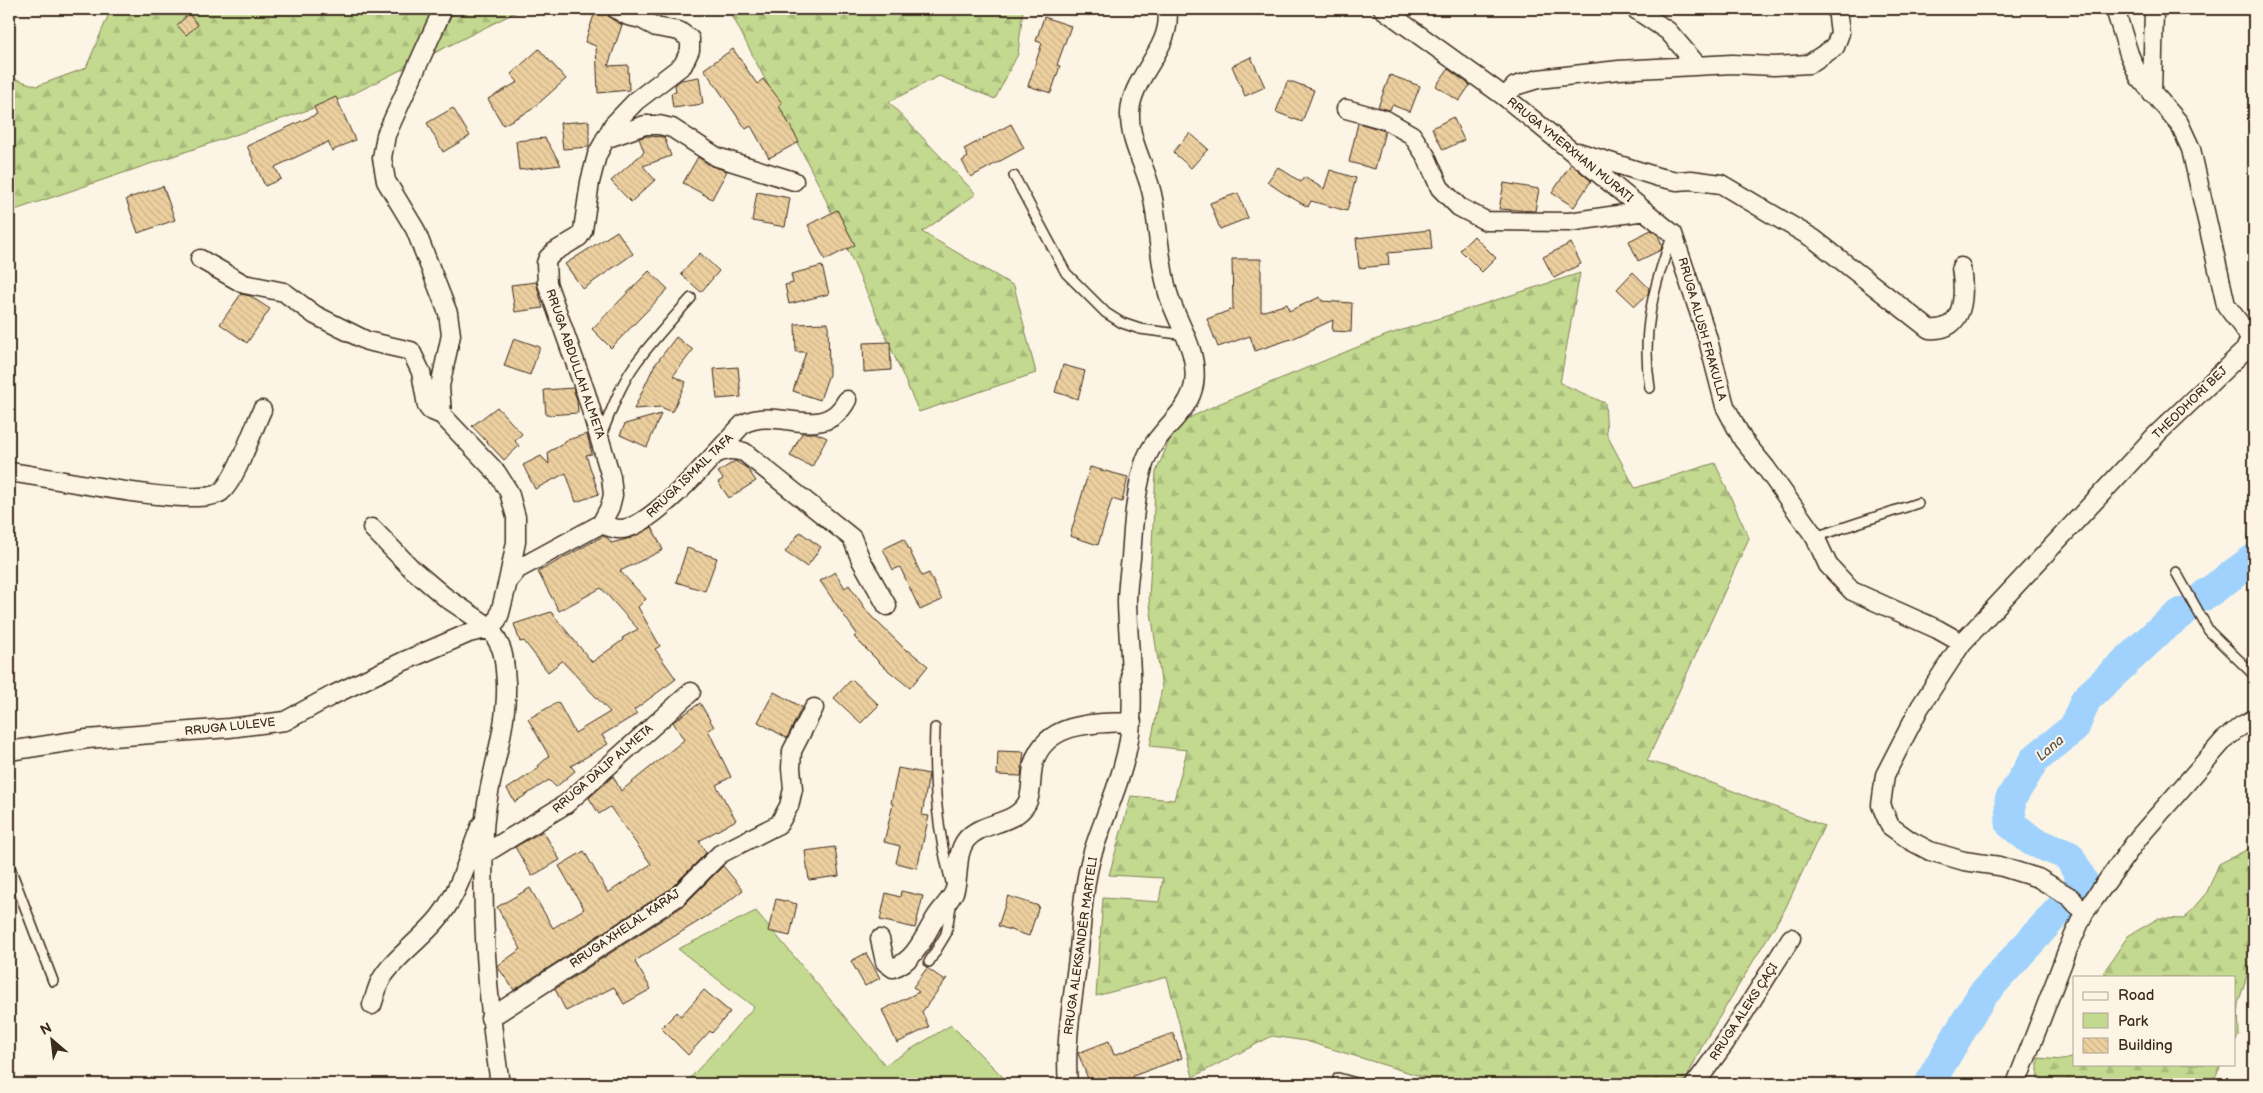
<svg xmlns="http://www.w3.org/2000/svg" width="2263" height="1093" font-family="'Balsamiq Sans',sans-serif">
	<defs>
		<pattern id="forest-firs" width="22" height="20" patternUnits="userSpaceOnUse" patternTransform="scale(1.25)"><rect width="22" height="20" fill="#c3d98f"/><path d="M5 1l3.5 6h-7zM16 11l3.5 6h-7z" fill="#a8ba7b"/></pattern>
		<pattern id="building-back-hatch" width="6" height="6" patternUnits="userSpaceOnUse" patternTransform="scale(1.25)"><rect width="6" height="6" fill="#edd0a0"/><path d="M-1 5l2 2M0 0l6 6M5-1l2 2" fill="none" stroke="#ccb389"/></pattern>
	</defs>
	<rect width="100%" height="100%" fill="#fcf5e5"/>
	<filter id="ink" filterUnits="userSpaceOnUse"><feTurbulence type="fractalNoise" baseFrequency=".02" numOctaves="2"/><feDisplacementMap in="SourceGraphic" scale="10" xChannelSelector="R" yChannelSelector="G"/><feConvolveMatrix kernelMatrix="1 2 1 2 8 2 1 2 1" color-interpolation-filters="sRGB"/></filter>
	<g filter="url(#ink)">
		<path fill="#c3d98f" stroke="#7f8256" d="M756 911 885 1065 951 1025 1005 1079 1006 1084H685L754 1007 678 949Z"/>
		<path fill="url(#forest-firs)" stroke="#7f8256" d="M111 9H518V11L349 96 9 212V77L37 86 86 68Z
			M729 9H1023L1018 54 995 99 939 76 889 102 976 194 922 232 1014 286 1036 373 919 412 822 191Z
			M1580 273 1560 383 1605 403 1607 435 1635 488 1715 463 1749 538 1647 761 1673 768 1824 826 1785 909 1703 1044 1684 1084H1446L1306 1041 1272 1036 1193 1077 1167 977 1096 996 1103 898 1159 902 1163 878 1109 875 1131 796 1174 800 1187 750 1150 746 1162 688 1149 598 1156 472 1172 434 1179 423 1216 405 1387 335Z
			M2254 846V953L2238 1004 2239 1035 2234 1043V977H2118L2103 973 2128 936 2159 918 2184 919 2207 892 2219 864Z
			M2074 1057V1064H2222L2215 1077 2199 1084H2038V1058L2063 1060Z"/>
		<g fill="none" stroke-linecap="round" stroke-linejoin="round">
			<path stroke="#a0d2fd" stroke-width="31" d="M2205 595 2254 559
				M2080 885 2083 882 2069 856 2032 841 2011 824 2010 800 2035 759 2074 728 2086 699 2162 628 2182 613
				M1930 1084 1937 1070 1982 995 2060 909"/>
		</g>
		<path fill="url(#building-back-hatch)" stroke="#3b2a1e" d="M596 9 606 12 610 18 622 25 608 66 628 65 629 90 598 93 596 46 585 42Z
			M189 14 198 25 186 35 177 25Z
			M1044 17 1071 26 1057 65 1060 66 1051 93 1028 86 1042 43 1036 41Z
			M539 49 566 79 531 110 503 125 488 99 518 82 511 74Z
			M733 49 757 84 763 79 782 103 779 106 799 142 769 158 751 126 746 129 704 69Z
			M1251 57 1265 87 1245 96 1232 66Z
			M1448 69 1470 85 1459 101 1436 86Z
			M1390 75 1420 86 1410 112 1392 105 1390 110 1378 107Z
			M699 77 703 104 673 108 671 93 676 92 675 85 681 80Z
			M1287 82H1293L1314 90 1302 122 1276 112Z
			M336 97 355 140 332 151 328 142 275 167 281 179 265 186 247 146 317 114 314 107Z
			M453 108 470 136 443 152 427 123Z
			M1453 117 1464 140 1443 150 1432 128Z
			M589 121V147L563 149 560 123Z
			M1358 123 1385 131 1375 169 1349 162Z
			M1011 124 1024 148 971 177 962 161 968 157 964 149Z
			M1190 133 1208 149 1191 168 1173 152Z
			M647 136 664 137 671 156 643 166 655 180 631 202 611 181 644 152 639 138Z
			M545 138 561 165 519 170 516 141Z
			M698 157 711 166 727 171 712 199 683 183Z
			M1571 164 1591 181 1574 207 1552 193Z
			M1278 167 1301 182 1304 177 1324 189 1330 170 1356 178 1347 211 1311 201 1308 207 1282 192 1267 182Z
			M1504 183 1539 189 1535 211 1499 209Z
			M163 186 175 220 138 233 126 199Z
			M757 192 790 198 785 227 752 221Z
			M1238 193 1248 218 1220 229 1210 203Z
			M837 210 855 245 825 260 808 225Z
			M1430 230 1432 249 1388 253 1389 265 1359 268 1356 238Z
			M1651 230 1658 235 1662 245 1661 250 1638 261 1629 241Z
			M617 231 633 254 583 289 565 264Z
			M1474 236 1496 258 1482 272 1460 250Z
			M1571 243 1581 264 1554 278 1543 257Z
			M700 253 719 271 701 292 681 274Z
			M1232 259H1261V312L1287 304 1289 311 1320 297 1322 301 1352 303 1351 332 1332 331 1333 320 1294 338 1255 351 1250 336 1218 347 1207 319 1233 309Z
			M822 266 829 294 789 304 785 285 793 283 791 274Z
			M649 271 668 289 611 348 592 329Z
			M1633 272 1649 288 1648 294 1635 306 1617 289Z
			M536 282 543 308 515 312 511 285Z
			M241 294 250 296 270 309 247 343 220 324Z
			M828 323 829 374 820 400 793 391 806 352H796L795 324Z
			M676 337 693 350 673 376 686 382 672 412 661 407 634 409 654 366Z
			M514 338 540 347 530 375 504 366Z
			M890 342 891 370 864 372 863 343Z
			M1063 365 1085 371 1078 399 1055 392Z
			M738 367 741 397 717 399 714 369Z
			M573 388 577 400 578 413 546 415 544 390Z
			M497 407 522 434 515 441 519 446 504 460 472 426Z
			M661 414 647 447 620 435 625 424Z
			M802 433H816L827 438 812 467 790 456Z
			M587 434 592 454 586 455 599 494 576 502 566 473 535 489 523 465 541 456 549 464 548 452 565 443 564 441Z
			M735 461 747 468 756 481 729 498 718 482 723 479 718 472Z
			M1090 467 1128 477 1122 502 1112 499 1098 545 1070 536Z
			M652 527 663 550 620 571 646 599 638 607 660 646 655 649 676 679 634 710 637 714 602 735 608 744 571 766 575 771 556 787 549 780 515 802 507 789 539 768 538 766 549 756 528 719 558 702 575 733 610 712 562 661 548 672 524 641 520 642 514 624 551 612 592 662 623 640 622 638 638 629 601 588 559 611 538 572 603 536 608 538 611 543 631 538Z
			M800 532 821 547 807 567 785 552Z
			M904 539 922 576 929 573 942 600 920 610 900 567 893 570 883 549Z
			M687 548 717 558 705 591 676 582Z
			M835 572 845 588 849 585 869 614 907 651 908 650 928 666 910 688 884 667 854 637 857 634 820 581Z
			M852 679 879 705 861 723 834 698Z
			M774 692 802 707 787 738 758 722Z
			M700 703 714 727 708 730 731 777 716 785 736 820 699 841 706 853 670 889 514 990 497 966 521 949 497 907 530 888 553 928 584 909 559 866 584 851 608 893 651 864 610 807 599 814 589 798 613 776 621 791 684 740 673 722Z
			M998 751 1024 752 1021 776 997 775Z
			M898 768 929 774 922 815 929 816 917 868 896 863 900 846 884 842 893 804 891 803Z
			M543 831 560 860 532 876 515 847Z
			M835 847 839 876 809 880 805 851Z
			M723 866 743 890 720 908 638 959 635 962 651 989 624 1004 614 987 566 1011 555 989 683 906Z
			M901 891 923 896 915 928 880 920 886 893 900 897Z
			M1008 896 1039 906 1029 936 998 926Z
			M776 899 797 904 790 936 768 931Z
			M866 953 880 978 865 986 851 961Z
			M927 968 944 980 947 978 922 1012 929 1027 897 1043 882 1010 919 992 913 987Z
			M704 990 730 1012 712 1033 710 1031 688 1055 661 1028 677 1012 681 1016Z
			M1173 1033 1182 1058 1133 1076 1136 1084H1090L1078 1053 1109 1041 1114 1055Z"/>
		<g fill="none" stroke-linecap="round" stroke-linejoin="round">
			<defs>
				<path id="lane" d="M1014 176 1066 273 1106 313 1122 323 1140 329 1186 335
					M1650 388C1641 334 1653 287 1672 237
					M601 436C611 411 620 385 636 363 653 340 672 319 691 298
					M1815 537 1918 503
					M2176 572 2209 631 2254 675
					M935 728C933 784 937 832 952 886
					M9 865 53 981
					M929 962 946 934 952 901
					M1338 1078 1360 1084"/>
				<path id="street" d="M443 9 386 135 382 158 386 181 415 229 448 313 451 335 440 386 442 415 497 473 509 492 516 517V542L508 581 500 613 497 621 491 628C494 635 498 642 501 648 505 658 505 672 506 682 508 735 486 781 484 831 481 918 487 999 500 1084
					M1383 9 1505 97 1673 234 1707 336 1725 406 1743 440 1766 468 1815 537 1828 565 1852 591 1937 629 1962 643
					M1635 9 1668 31 1698 66
					M2115 9 2129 54 2139 77 2179 123 2191 149 2226 305 2250 337
					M2152 94 2154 9
					M1505 97 1515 86 1538 79 1619 70 1732 64 1774 66 1809 64 1835 47 1840 33 1837 9
					M1346 109 1386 120 1412 135 1426 156 1440 188 1459 207 1486 221 1569 222 1645 211
					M605 139 645 125H659L672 128 717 157 794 181
					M1578 152 1658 177 1677 181 1691 180 1721 184 1814 239 1929 329C1966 332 1965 294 1961 267
					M200 259 244 284 284 292 315 315 367 341 411 351 421 372 427 406 430 410 442 415
					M714 455C725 449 732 449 744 452L852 538 861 560 887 606
					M9 472C45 476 197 510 221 492 236 480 253 429 262 410
					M601 524 610 507 613 495 611 477 586 393 547 283 546 263 548 258 554 252 579 237 583 230 590 182 597 155 613 125 636 101 683 65 690 50V39L679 31 656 27 641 19 628 16 616 9
					M372 528 412 569 445 597 491 628
					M508 581 518 569 601 524C610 527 618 531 627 528 658 521 720 448 743 424 779 405 823 445 847 400
					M9 751 87 739 229 728 285 721 333 695 402 662 469 633 491 628
					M484 854 566 804 691 692
					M2084 913 2070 897 2038 878 1999 866 1964 861 1930 851 1911 841 1890 826 1881 805 1885 775 1920 707 1962 643 2157 434 2245 350 2254 329
					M880 939 885 962 893 968C916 960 924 936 936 917 941 909 950 901 954 892 960 877 955 854 966 840 981 821 1014 826 1027 803 1033 792 1030 775 1034 762 1047 721 1096 723 1132 722
					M372 1005C375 997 377 987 381 980 392 959 425 937 441 915 461 889 468 856 481 825
					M490 1018 677 897 720 854 779 824 789 806 793 789 791 768 792 751 814 708
					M1068 1084C1064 1040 1074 994 1079 950 1082 919 1083 886 1092 855 1105 812 1129 767 1131 721 1134 682 1128 642 1127 603 1127 588 1129 573 1131 558 1133 527 1135 494 1144 464 1154 431 1189 415 1194 384 1199 350 1177 324 1168 293 1159 262 1159 231 1153 199 1148 169 1129 144 1130 113 1131 76 1174 48 1167 9
					M1695 1084 1725 1043 1791 938
					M2016 1084 2068 949 2084 913 2139 837 2224 740 2241 726 2254 719"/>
			</defs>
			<use href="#lane" stroke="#3b2a1e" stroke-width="12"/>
			<use href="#street" stroke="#3b2a1e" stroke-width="21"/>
			<use href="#lane" stroke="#fcf5e5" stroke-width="9"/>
			<use href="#street" stroke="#fcf5e5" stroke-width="18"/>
		</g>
	</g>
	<g text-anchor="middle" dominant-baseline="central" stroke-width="4" stroke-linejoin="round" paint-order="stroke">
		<g font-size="12" fill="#3b2a1e" stroke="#fcf5e5">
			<text transform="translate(1570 150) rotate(39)">RRUGA YMERXHAN MURATI</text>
			<text transform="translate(1702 329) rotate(74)">RRUGA ALUSH FRAKULLA</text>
			<text transform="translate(575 364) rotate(71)">RRUGA ABDULLAH ALMETA</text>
			<text transform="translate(2190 403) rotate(-44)">THEODHORI BEJ</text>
			<text transform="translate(690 476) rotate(-44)">RRUGA ISMAIL TAFA</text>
			<text transform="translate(230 727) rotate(-6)">RRUGA LULEVE</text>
			<text transform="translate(603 769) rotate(-41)">RRUGA DALIP ALMETA</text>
			<text transform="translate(625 929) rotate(-34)">RRUGA XHELAL KARAJ</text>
			<text transform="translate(1081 946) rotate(-82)">RRUGA ALEKSANDËR MARTELI</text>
			<text transform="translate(1744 1012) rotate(-57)">RRUGA ALEKS ÇAÇI</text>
		</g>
		<g font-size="14" font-style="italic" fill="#545456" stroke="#fcf5e5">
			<text transform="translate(2050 748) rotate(-40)">Lana</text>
		</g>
	</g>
	<rect width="2263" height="1093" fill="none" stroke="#fcf5e5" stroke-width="30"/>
	<rect x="15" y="15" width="2233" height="1063" fill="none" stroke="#3b2a1e" stroke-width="2" filter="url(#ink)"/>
	<rect x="2073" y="976" width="162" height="90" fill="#fcf5e5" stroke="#afa495"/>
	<rect x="2083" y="992" width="25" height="8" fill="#fcf5e5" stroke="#afa495"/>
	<text x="2118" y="1000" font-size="15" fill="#3b2a1e">Road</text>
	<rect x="2083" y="1013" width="25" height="15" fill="#c3d98f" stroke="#afa495"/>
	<text x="2118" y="1026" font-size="15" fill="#3b2a1e">Park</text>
	<rect x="2083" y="1038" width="25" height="15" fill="url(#building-back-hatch)" stroke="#afa495"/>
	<text x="2118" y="1050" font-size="15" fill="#3b2a1e">Building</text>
	<g transform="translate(52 1040) rotate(332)" stroke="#fcf5e5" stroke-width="4" paint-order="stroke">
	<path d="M0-4L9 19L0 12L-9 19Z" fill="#3b2a1e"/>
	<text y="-8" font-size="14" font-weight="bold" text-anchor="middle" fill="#3b2a1e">N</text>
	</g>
</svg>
